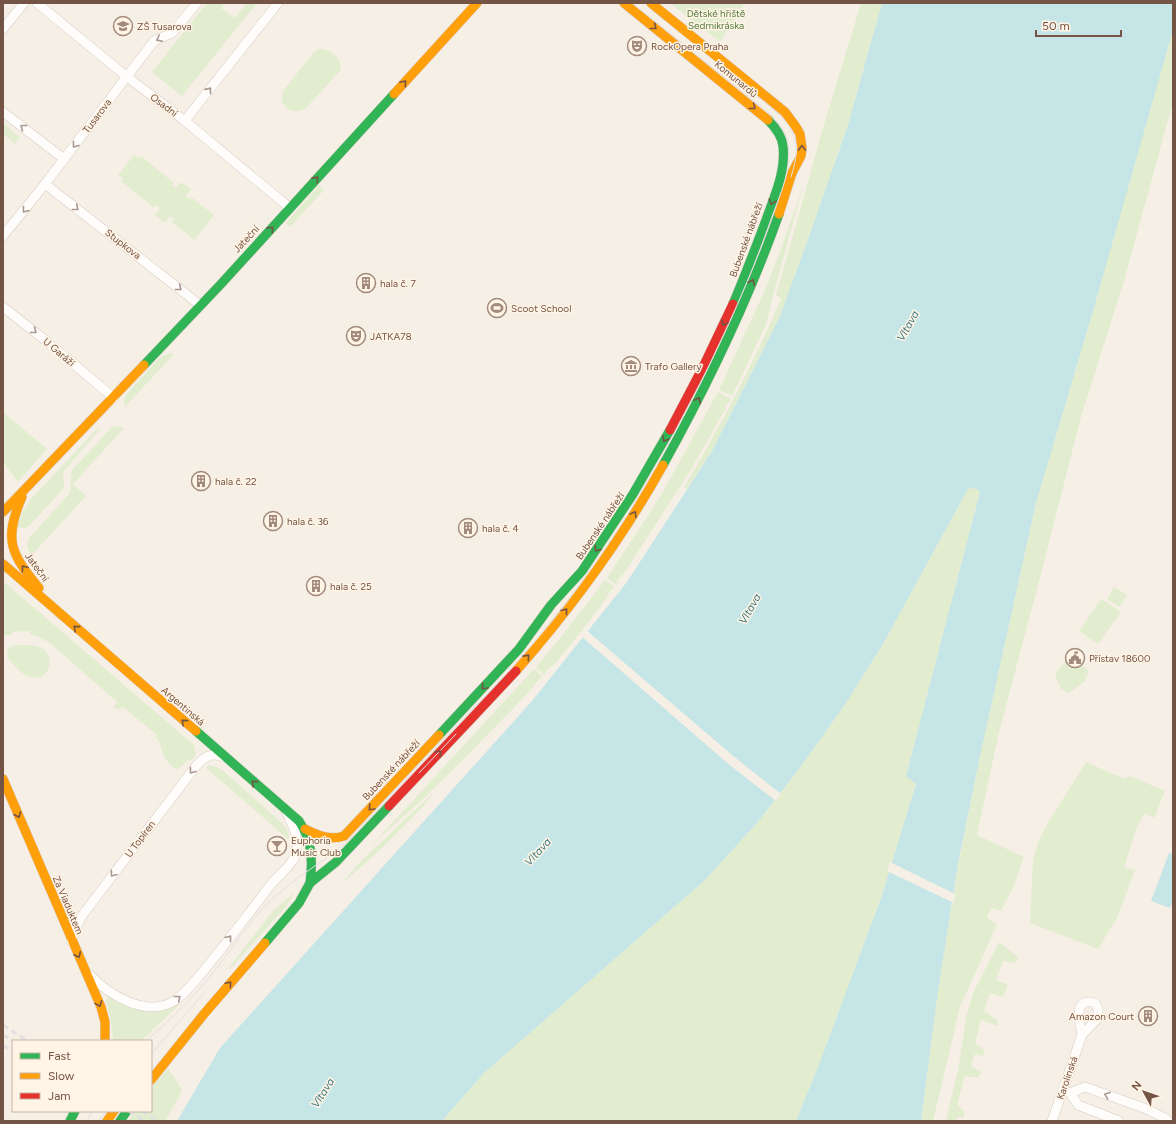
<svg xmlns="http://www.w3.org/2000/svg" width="1176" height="1124" font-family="Figtree,sans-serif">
	<rect width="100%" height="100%" fill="#f6efe5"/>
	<path fill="#e2edcf" d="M207 3H225L221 8 235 18 247 3H257L182 96 152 72Z
		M670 3H745L720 42Z
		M861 3H882L848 125 807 242 780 316 712 451 686 490 684 487C720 427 753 364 781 299L776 295 807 186 820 138Z
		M1173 26V102L1124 281 1081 417 1036 593 999 732 977 835 1024 857 1013 888 1001 911 991 908 987 918 997 924 960 1007 933 1121H921L938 991 958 866 980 756 1036 503 1091 318Z
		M319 49C330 49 344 58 340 71L305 109 300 111H294L289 110 285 106 282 102V96L283 91 314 52Z
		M3 123 20 137 15 144 3 134Z
		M134 155 139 158 141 156 174 183 172 185 176 188 181 182 191 189 186 196 189 199 191 197 214 215 194 240 172 222 174 219 170 216 165 223 155 215 160 208 156 205 154 208 121 181 123 178 118 175Z
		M804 183 773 295 766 325 732 396 719 390 764 292 782 246Z
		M319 185 324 190 290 227 286 223Z
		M170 353 174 354 125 407 124 399 126 395 159 358Z
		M718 392 731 399 725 407 726 408 690 471 623 575H622L616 582 618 583 617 585 607 578 660 497Z
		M3 412 47 449 18 482 3 462Z
		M117 426 124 428 73 484 86 496 31 556 27 547 29 538 69 494C73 486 69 477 73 469L112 427Z
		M101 428 63 472 64 488 29 526 25 528 17 527 22 513 31 499 96 430Z
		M976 488 980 492 906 776 916 784 881 898 820 1062 796 1121H442L484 1073 704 881 757 823 799 769 844 706 883 644 968 489Z
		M605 580 615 587 613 588 607 595 608 596C590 620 572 644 552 667L551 666 545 673 544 675 536 667 561 637Z
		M3 581 194 745 196 754 194 758 187 761 180 768 176 769C163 761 163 752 158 739L155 737 157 735 123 707 120 709 113 708 117 702 50 643 37 636 30 634 29 631 12 632V635H3Z
		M1114 587 1127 595 1120 607 1107 599Z
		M1101 599 1121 612 1098 644 1079 631Z
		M18 645C24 645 31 645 37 646 58 652 51 686 27 676 20 673 13 664 8 659L7 651 11 646Z
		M1064 662H1078L1089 671 1085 681 1069 693 1061 689 1055 675Z
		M534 669 543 677H541L535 684V685C499 724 462 761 424 798 407 814 389 828 373 845L371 846Z
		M1086 762 1125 779 1130 776 1165 791 1154 818 1144 813 1135 832 1124 868 1135 870 1117 918 1098 949 1030 923 1033 859 1038 843 1046 826Z
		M209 765 217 767 222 770 282 823 288 832 289 838 288 839 206 768Z
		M433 793C429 804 356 874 343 882L358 864Z
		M295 892 286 907 229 970 228 969 272 912Z
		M999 942 1018 957 1016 963 1003 961 996 980 1008 985 1003 997 990 993 984 1011 998 1021 997 1026 981 1020 975 1043 985 1051 983 1056 975 1054 971 1066 981 1072 978 1078 965 1076 957 1105 965 1112 963 1118 958 1117 956 1121H946L958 1070 967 1013 974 991Z
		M109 997C126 1007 143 1013 163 1010 169 1008 175 1005 181 1003L141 1041H113L112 1028 106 1000Z
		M168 1069 173 1075 182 1090 179 1097 165 1121H128L135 1111H151V1088Z"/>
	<path fill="#c6e5e6" d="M882 3H1173V29L1167 51 1091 318 1036 503 980 756 958 864 938 991 921 1121H796L820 1062 881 898 916 784 906 776 980 492 976 488 968 489 883 644 844 706 799 769 757 823 704 881 484 1073 442 1121H177L220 1048 532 701 627 582 712 451 780 316 807 242 848 125Z
		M1169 853 1173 854V900L1170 908 1151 901Z"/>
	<path fill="#f6efe5" d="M586 630 732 755 781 794 776 801 726 762 581 636Z
		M890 862 955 894 954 903 887 871Z"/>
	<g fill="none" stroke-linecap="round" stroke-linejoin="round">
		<defs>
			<path id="street" d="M37 3 126 76 185 121 290 208
				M3 29 24 3
				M3 112 64 159
				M185 121 194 109 278 3
				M45 184 200 305
				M3 236 45 184 154 41 172 33 197 3
				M3 307 45 340 114 398
				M71 941 81 917 196 766C204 757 211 752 224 757
				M90 975C109 995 146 1018 174 1001 184 995 192 984 200 975 217 955 233 934 249 913 257 903 265 892 273 882 281 873 292 865 296 854 300 839 293 826 287 813
				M1066 1091 1070 1093 1078 1105 1119 1121
				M1070 1093 1085 1087 1144 1108 1165 1118 1168 1121
				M1052 1121 1082 1035 1098 1018V1009L1095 1003C1072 996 1080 1024 1082 1035"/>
			<path id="fast" d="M733 304C745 276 755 249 766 220 774 197 786 172 783 146 782 135 775 127 768 120
				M144 365 221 284 394 94
				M663 465C708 384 748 301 779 214
				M196 731 299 821C312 840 313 860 310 883
				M439 735 519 649 551 605 582 571 633 494 670 430
				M265 943 299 903 310 883 336 862 389 806
				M70 1121 75 1111
				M120 1121 127 1111"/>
			<path id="slow" d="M624 3 768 120
				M651 3 785 112 796 127 800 134 802 148 801 156 792 173 779 214
				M394 94 477 3
				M22 497C3 540 11 554 39 588
				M3 512 144 365
				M3 564 196 731
				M516 671C572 607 622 539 663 465
				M3 779 101 1007 105 1022V1041
				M305 829C317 835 330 841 344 836L439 735
				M151 1080 204 1014 265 943
				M107 1121 114 1111"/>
			<path id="jam" d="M670 430 704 365 733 304
				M389 806 473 717 516 671"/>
		</defs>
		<use href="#street" stroke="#d7ccc3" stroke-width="10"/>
		<use href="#fast" stroke="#d6cbc2" stroke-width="10"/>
		<use href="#slow" stroke="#d6cbc2" stroke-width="10"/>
		<use href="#jam" stroke="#d6cbc2" stroke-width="10"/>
		<use href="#street" stroke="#fefdfb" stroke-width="9"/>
		<use href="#fast" stroke="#30b455" stroke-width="9"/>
		<use href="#slow" stroke="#ff9f0a" stroke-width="9"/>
		<use href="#jam" stroke="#e5322d" stroke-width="9"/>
		<path stroke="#e3e0e3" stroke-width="1" d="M758 97C790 122 805 135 791 177
			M419 773 456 734
			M146 1041C167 1022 188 1003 206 981 227 957 244 928 266 905 292 878 327 861 354 835 383 804 411 773 440 743 480 701 522 659 558 614 615 541 663 460 704 376 727 328 750 279 768 228 775 206 790 177 789 153 789 136 780 123 768 112L632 3
			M151 1054 204 993
			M87 1121 92 1111
			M99 1121 106 1111"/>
		<path stroke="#e3e0e3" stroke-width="3" stroke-dasharray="6 4" stroke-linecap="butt" d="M3 1025 28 1041
			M3 1035 13 1041
			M3 1046 13 1051
			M129 1111 145 1121
			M142 1111 158 1121"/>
	</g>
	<defs><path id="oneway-chevron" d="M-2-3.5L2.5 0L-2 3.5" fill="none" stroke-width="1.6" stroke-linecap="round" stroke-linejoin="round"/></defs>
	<g stroke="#745445">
		<use href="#oneway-chevron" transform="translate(654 27) rotate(39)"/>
		<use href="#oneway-chevron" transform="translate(404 83) rotate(-48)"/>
		<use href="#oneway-chevron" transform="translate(753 107) rotate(39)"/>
		<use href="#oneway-chevron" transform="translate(802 148) rotate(-88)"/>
		<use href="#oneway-chevron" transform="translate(316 179) rotate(-48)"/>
		<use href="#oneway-chevron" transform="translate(772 202) rotate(109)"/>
		<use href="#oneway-chevron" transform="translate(271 229) rotate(-47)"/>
		<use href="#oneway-chevron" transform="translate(752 282) rotate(-67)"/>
		<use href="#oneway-chevron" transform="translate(724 323) rotate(115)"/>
		<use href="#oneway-chevron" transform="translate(698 400) rotate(-63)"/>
		<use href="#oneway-chevron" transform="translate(665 439) rotate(119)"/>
		<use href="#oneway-chevron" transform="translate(634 514) rotate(-59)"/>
		<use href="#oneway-chevron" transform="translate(597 549) rotate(125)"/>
		<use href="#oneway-chevron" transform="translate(24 568) rotate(-127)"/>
		<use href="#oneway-chevron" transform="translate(565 611) rotate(-52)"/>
		<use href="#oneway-chevron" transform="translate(76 628) rotate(-139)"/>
		<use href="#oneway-chevron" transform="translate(527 657) rotate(-48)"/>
		<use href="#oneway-chevron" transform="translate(484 687) rotate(133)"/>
		<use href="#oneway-chevron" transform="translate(184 722) rotate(-139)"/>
		<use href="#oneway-chevron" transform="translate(439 753) rotate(-47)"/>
		<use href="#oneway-chevron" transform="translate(254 783) rotate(-140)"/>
		<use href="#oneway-chevron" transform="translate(371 808) rotate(133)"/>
		<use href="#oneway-chevron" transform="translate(18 815) rotate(67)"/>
		<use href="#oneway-chevron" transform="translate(78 955) rotate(65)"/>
		<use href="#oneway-chevron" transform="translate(229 984) rotate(-49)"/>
		<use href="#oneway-chevron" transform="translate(99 1004) rotate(69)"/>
	</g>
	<g stroke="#ab988e">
		<use href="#oneway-chevron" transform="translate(159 39) rotate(153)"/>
		<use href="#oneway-chevron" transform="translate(209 90) rotate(-51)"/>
		<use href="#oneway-chevron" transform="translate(23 127) rotate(-142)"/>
		<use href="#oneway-chevron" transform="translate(75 145) rotate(127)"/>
		<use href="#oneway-chevron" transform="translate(76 208) rotate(38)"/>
		<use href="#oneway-chevron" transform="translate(25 210) rotate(128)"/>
		<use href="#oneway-chevron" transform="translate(179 288) rotate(38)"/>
		<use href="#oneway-chevron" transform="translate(34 331) rotate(38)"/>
		<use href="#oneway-chevron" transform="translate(192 771) rotate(127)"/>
		<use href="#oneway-chevron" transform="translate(113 874) rotate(127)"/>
		<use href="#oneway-chevron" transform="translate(229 938) rotate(-52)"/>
		<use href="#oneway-chevron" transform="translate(178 998) rotate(-38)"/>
		<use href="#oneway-chevron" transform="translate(1107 1095) rotate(-160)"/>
	</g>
	<defs>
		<symbol id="school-ring" viewBox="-11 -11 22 22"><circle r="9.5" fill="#fff4e5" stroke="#a28a7d" stroke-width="1.5"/><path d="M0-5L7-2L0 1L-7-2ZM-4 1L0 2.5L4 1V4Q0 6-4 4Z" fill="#a28a7d"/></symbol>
		<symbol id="theatre-ring" viewBox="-11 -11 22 22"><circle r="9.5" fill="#fff4e5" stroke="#a28a7d" stroke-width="1.5"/><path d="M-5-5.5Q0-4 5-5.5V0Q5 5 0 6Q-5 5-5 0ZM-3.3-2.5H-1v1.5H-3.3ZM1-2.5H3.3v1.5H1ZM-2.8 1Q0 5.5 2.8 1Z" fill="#a28a7d"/></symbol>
		<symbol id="building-ring" viewBox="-11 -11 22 22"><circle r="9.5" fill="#fff4e5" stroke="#a28a7d" stroke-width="1.5"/><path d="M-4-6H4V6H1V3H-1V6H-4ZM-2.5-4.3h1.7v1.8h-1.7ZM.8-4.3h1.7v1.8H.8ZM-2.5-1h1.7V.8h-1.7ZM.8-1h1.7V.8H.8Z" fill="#a28a7d"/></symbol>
		<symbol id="stadium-ring" viewBox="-11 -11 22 22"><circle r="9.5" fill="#fff4e5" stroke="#a28a7d" stroke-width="1.5"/><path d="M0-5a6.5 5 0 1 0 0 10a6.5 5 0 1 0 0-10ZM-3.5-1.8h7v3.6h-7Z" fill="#a28a7d"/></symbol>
		<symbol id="museum-ring" viewBox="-11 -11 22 22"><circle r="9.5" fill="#fff4e5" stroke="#a28a7d" stroke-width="1.5"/><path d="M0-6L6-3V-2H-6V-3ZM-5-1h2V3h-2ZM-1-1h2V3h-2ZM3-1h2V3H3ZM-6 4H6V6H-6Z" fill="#a28a7d"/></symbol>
		<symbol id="civic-ring" viewBox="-11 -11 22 22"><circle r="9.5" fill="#fff4e5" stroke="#a28a7d" stroke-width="1.5"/><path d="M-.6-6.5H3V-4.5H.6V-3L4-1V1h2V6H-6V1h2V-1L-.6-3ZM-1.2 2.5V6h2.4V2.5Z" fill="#a28a7d"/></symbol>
		<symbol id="bar-ring" viewBox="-11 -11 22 22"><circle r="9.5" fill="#fff4e5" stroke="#a28a7d" stroke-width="1.5"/><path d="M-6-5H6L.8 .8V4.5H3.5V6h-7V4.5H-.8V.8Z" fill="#a28a7d"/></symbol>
	</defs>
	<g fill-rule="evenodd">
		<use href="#school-ring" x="112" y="15" width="22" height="22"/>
		<use href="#theatre-ring" x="626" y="35" width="22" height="22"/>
		<use href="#building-ring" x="355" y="272" width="22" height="22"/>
		<use href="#stadium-ring" x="486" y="297" width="22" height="22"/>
		<use href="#theatre-ring" x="345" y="325" width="22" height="22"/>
		<use href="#museum-ring" x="620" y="355" width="22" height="22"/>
		<use href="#building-ring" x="190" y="470" width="22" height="22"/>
		<use href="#building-ring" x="262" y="510" width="22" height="22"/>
		<use href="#building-ring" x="457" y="517" width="22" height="22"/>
		<use href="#building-ring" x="305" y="575" width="22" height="22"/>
		<use href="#civic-ring" x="1064" y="647" width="22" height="22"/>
		<use href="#bar-ring" x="266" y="835" width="22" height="22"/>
		<use href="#building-ring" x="1137" y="1005" width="22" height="22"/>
	</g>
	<g text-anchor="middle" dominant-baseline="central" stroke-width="3" stroke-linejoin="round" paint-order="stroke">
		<g font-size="10" fill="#527a3d" stroke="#fff4e5">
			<text x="716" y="13">Dětské hřiště<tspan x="716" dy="12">Sedmikráska</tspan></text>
		</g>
		<g font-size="10" fill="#745445" stroke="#fff4e5" text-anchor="start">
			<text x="137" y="26">ZŠ Tusarova</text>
			<text x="651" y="46">RockOpera Praha</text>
			<text x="380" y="283">hala č. 7</text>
			<text x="511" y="308">Scoot School</text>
			<text x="370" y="336">JATKA78</text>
			<text x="645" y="366">Trafo Gallery</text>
			<text x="215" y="481">hala č. 22</text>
			<text x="287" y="521">hala č. 36</text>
			<text x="482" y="528">hala č. 4</text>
			<text x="330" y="586">hala č. 25</text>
			<text x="1089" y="658">Přístav 18600</text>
			<text x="291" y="840">Euphoria<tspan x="291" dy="12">Music Club</tspan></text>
			<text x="1134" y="1016" text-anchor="end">Amazon Court</text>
		</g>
		<g font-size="10" fill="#745445" stroke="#fff4e5">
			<text transform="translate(736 79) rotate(39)">Komunardů</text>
			<text transform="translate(164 105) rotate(37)">Osadní</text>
			<text transform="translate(97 116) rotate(-53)">Tusarova</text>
			<text transform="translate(246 239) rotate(-47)">Jateční</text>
			<text transform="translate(746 240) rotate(-70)">Bubenské nábřeží</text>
			<text transform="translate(123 244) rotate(38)">Stupkova</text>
			<text transform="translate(59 352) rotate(40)">U Garáží</text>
			<text transform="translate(600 526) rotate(-56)">Bubenské nábřeží</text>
			<text transform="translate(37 567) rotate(54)">Jateční</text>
			<text transform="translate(183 706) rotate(41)">Argentinská</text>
			<text transform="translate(391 770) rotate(-47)">Bubenské nábřeží</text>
			<text transform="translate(140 839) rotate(-53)">U Topíren</text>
			<text transform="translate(68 905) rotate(67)">Za Viaduktem</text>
			<text transform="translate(1067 1078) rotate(-71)">Karolinská</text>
		</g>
		<g font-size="11" font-style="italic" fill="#3b7982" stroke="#fff4e5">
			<text transform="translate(908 326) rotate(-61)">Vltava</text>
			<text transform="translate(750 609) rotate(-61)">Vltava</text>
			<text transform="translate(538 852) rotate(-47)">Vltava</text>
			<text transform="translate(323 1093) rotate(-58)">Vltava</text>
		</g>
	</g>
	<rect width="1176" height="1124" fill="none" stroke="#745445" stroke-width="8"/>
	<rect x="12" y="1040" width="140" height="72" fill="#fff4e5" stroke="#c7b4a5"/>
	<rect x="20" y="1053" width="20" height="6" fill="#30b455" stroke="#c7b4a5"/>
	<text x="48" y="1060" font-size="12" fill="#745445">Fast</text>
	<rect x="20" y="1073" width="20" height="6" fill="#ff9f0a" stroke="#c7b4a5"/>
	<text x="48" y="1080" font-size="12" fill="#745445">Slow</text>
	<rect x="20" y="1093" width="20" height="6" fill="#e5322d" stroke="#c7b4a5"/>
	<text x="48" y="1100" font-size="12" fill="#745445">Jam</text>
	<g transform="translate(1144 1092) rotate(310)" stroke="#fff4e5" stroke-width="3" paint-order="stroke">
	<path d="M0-3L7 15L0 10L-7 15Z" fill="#745445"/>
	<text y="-6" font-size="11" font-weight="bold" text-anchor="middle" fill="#745445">N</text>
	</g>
	<path d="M1036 30v6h85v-6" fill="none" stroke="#745445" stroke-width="2"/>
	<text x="1042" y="30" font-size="12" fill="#745445" stroke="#fff4e5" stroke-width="3" paint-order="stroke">50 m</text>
</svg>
